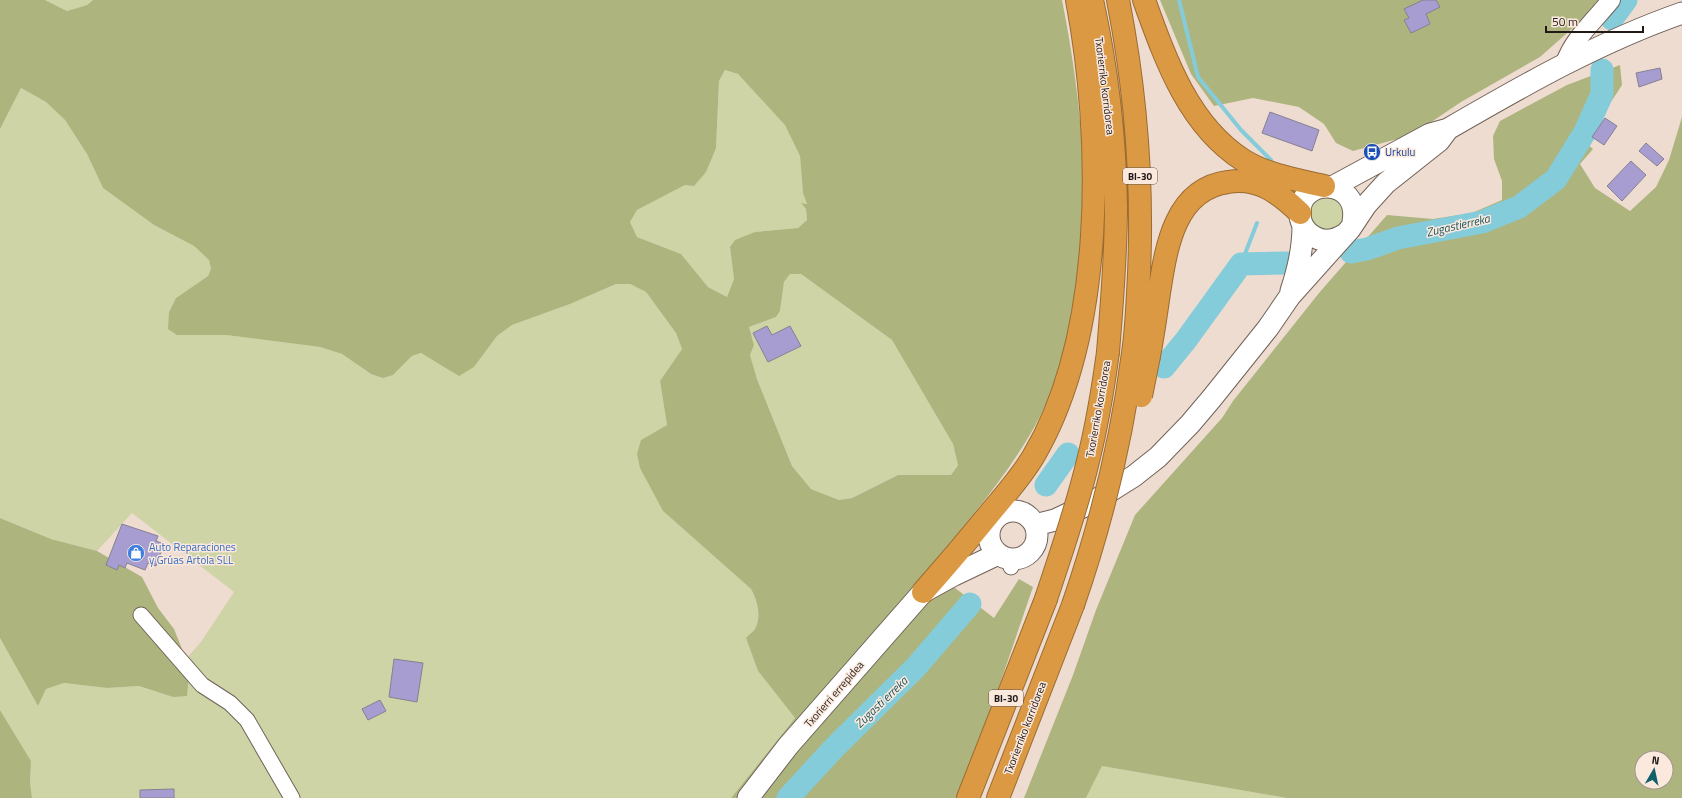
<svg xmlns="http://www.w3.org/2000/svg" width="1682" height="798" font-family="'Titillium Web',sans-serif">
	<rect width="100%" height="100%" fill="#eedcd1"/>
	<path fill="#ced4a6" d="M45 0H93L87 5 67 11Z
		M725 70 738 74 785 124 800 156 803 193 807 204 802 203 806 208 807 220 798 228 755 232 730 247 734 279 727 297 708 287 681 254 637 237 630 222 637 210 685 185 716 148 719 81Z
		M21 88 46 102 65 120 87 154 103 188 154 225 194 246 209 260 211 269 208 276 176 298 177 335H226L320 347 342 354 371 374 393 375 412 356 421 353 459 375 474 367 497 336 512 325 570 304 616 284H630L646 292 676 333 682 349 660 381 667 425 641 440 663 511 751 589C757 600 762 616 755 629 753 632 748 635 746 638L758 671 795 718 731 798H32L30 782 31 761 0 710V638L38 706 46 689 64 683 107 688 139 686 173 697 186 659 201 642 234 592 132 513 97 551 51 539 0 518V129Z
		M1325 194 1343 203 1344 224 1323 232 1310 222 1311 203Z
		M790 274H801L892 340 953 444 958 464 951 475H898L852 498 839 500 811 489 792 466 757 379 750 355 754 345 749 327 776 317 780 311 784 282Z
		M1102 766 1287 798H1086Z"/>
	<path fill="#aeb47e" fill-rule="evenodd" d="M0 0H45L67 11 87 5 93 0H1062C1085 116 1098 255 1059 368 1056 378 1053 388 1049 398 1020 462 973 515 929 568L994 618 1019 579 1033 587 961 798H731L795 718 758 671 746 638C748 635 753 632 755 629 762 616 757 600 751 589L663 511 640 468 637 454 641 440 667 425 660 381 682 349 676 333 646 292 630 284H616L570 304 512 325 497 336 474 367 459 376 421 353 412 356 393 375 383 378 371 374 342 354 320 347 226 335H177L168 329 169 312 176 298 208 276 211 269 209 260 194 246 154 225 103 188 87 154 65 120 46 102 21 88 0 129ZM725 70 738 74 785 125 800 156 803 193 807 204 801 203 806 209 807 220 798 228 755 232 735 240 730 247 734 279 727 297 708 287 681 254 637 237 630 222 637 210 685 185 694 186 706 172 716 148 719 81ZM790 274H801L892 340 953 444 958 465 951 475H898L852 498 839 500 811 489 792 466 757 379 750 355 754 345 749 327 776 317 780 311 784 282Z
		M1160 0H1598L1575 26 1540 57 1461 102 1412 135 1353 151 1336 143 1324 124 1299 107 1253 98 1214 106 1191 74Z
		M1620 65 1622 85 1585 142 1593 149 1580 164 1595 188 1630 211 1656 187 1669 160 1682 117V798H1287L1102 766 1086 798H1024L1073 675 1096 610 1135 515 1222 418 1233 401 1319 293 1387 215 1433 219 1472 213 1502 200V181L1494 159 1493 136 1500 121 1567 85ZM1642 758H1666V782H1642Z
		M0 518 51 539 97 551 142 577 158 608 174 629 186 659 189 673 187 696 173 697 139 686 107 688 64 683 46 689 38 706 0 638Z
		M0 710 31 761 30 782 32 798H0Z"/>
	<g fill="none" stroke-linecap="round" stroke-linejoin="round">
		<path stroke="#84ccd9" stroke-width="4" d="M1179 0 1198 77 1241 130 1271 160
			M1241 264 1257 223"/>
		<path stroke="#84ccd9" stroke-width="23" d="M1612 19 1626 0
			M1351 252 1367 249 1398 238 1482 222 1519 207 1556 179 1585 132 1602 94V70
			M1164 367 1186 340 1241 264 1287 263
			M1046 485 1068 454
			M788 798 835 747 916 667 970 604"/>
	</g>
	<path fill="#a89dd0" stroke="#848191" d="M1423 0H1436L1440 7 1426 14 1430 24 1411 33 1404 20 1409 18 1404 9Z
		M1660 68 1662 79 1639 87 1636 73Z
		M1270 112 1319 130 1312 151 1262 133Z
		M1605 118 1617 126 1604 145 1592 137Z
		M1646 143 1664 159 1657 166 1639 151Z
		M1631 161 1646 175 1622 201 1607 186Z
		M767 326 772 335 790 326 801 346 768 362 753 333Z
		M122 524 158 536 156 541 164 544 156 566 148 563 145 570 127 563 125 568 119 565 117 570 106 565Z
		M394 659 423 663 417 702 389 697Z
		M380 700 386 711 368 720 362 709Z
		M174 789V798H140V790Z"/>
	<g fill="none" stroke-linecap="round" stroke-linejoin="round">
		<defs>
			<path id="minor" d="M1011 567V559
				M141 615 202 685 230 703 247 720 292 798"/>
			<path id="tertiary" d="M1565 63C1573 39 1595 20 1611 0"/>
			<path id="secondary" d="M1332 187 1430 134 1448 129C1524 85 1599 42 1682 13
				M1345 234C1334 241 1323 243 1313 236 1306 232 1301 224 1300 216 1296 177 1361 176 1353 222
				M1291 291C1298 270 1303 249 1303 226
				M989 535a24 24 0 1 1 48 0a24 24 0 1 1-48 0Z
				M1035 525 1055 520 1091 503 1134 476 1158 457 1190 424 1212 398 1268 328 1290 296 1350 229 1366 205 1386 183 1439 141 1448 129
				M748 798 788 746 923 592 954 575 998 554"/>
			<path id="motorway" d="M1092 0C1107 68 1115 138 1116 207 1116 256 1112 304 1108 352
				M1118 0C1137 97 1144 194 1138 293 1137 313 1136 333 1133 353
				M1144 0C1165 58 1188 125 1243 160 1267 175 1297 180 1324 186
				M1149 356C1153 335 1156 314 1159 293 1166 249 1174 189 1228 182 1259 177 1279 193 1300 213
				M923 592C946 566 968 540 990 513 1005 495 1021 477 1033 457 1106 334 1103 137 1077 0
				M968 798 1046 599
				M998 798 1073 605"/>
		</defs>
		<use href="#minor" stroke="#716258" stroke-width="17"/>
		<use href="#tertiary" stroke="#716258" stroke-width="20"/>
		<use href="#secondary" stroke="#716258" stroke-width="23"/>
		<use href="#motorway" stroke="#9a6c33" stroke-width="24"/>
		<use href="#minor" stroke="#fff" stroke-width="15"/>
		<use href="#tertiary" stroke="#fff" stroke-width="18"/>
		<use href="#secondary" stroke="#fff" stroke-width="21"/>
		<use href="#motorway" stroke="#db9943" stroke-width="22"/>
		<defs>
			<path id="motorway-bridge" d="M1141 396 1149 356
				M1046 599C1061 553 1077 508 1088 461 1097 425 1103 389 1108 352
				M1073 605C1101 524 1122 439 1133 353"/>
		</defs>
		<use href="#motorway-bridge" stroke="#9a6c33" stroke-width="24" stroke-linecap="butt"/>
		<use href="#motorway-bridge" stroke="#db9943" stroke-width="22"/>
	</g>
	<defs>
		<symbol id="bus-disc" viewBox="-11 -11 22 22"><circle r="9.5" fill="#1a4fb4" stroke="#fbe9de"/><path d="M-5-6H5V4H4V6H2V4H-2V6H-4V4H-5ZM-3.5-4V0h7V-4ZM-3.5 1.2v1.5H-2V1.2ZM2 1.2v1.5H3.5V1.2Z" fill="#fff"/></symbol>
		<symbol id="shop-disc" viewBox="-11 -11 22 22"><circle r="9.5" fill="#3f7fe0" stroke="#fbe9de"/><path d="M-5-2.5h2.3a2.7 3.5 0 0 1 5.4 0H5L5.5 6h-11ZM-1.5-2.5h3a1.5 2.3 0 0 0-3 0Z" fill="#fff"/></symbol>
	</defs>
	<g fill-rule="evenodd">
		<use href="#bus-disc" x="1362" y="142" width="20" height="20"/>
		<use href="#shop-disc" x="126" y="543" width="20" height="20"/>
	</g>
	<g text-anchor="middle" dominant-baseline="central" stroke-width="3" stroke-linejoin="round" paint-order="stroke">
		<g fill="#fbe9de" stroke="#625751" stroke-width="1">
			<rect x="1123" y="168" width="34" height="16" rx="3"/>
			<rect x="989" y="690" width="34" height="16" rx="3"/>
		</g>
		<g font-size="10" font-weight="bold" fill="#201915">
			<text x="1140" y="176">BI-30</text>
			<text x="1006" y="698">BI-30</text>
		</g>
		<g font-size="11" fill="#201915" stroke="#fbe9de">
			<text transform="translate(1105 86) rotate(83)">Txorierriko korridorea</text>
			<text transform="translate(1098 409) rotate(-80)">Txorierriko korridorea</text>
			<text transform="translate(834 694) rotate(-49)">Txorierri errepidea</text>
			<text transform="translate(1025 728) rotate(-69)">Txorierriko korridorea</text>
		</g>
		<g font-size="11" fill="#164399" stroke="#fbe9de" text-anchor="start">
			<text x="1385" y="152">Urkulu</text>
		</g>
		<g font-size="11" fill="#366cbe" stroke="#fbe9de" text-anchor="start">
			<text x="149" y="547">Auto Reparaciones<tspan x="149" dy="13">y Grúas Artola SLL</tspan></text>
		</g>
		<g font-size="12" font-style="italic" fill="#1a5760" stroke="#fbe9de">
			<text transform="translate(1458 225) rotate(-13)">Zugastierreka</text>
			<text transform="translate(881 702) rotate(-44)">Zugasti erreka</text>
		</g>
	</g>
	<g transform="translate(1654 770) rotate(9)"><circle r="19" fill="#fbe9de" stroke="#a3968e"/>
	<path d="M0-3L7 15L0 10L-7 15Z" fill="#126169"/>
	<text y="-6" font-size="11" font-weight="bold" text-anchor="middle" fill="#201915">N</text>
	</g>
	<path d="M1546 26v6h97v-6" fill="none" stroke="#201915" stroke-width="2"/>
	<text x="1552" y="26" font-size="12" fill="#201915" stroke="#fbe9de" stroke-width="3" paint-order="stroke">50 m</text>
</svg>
